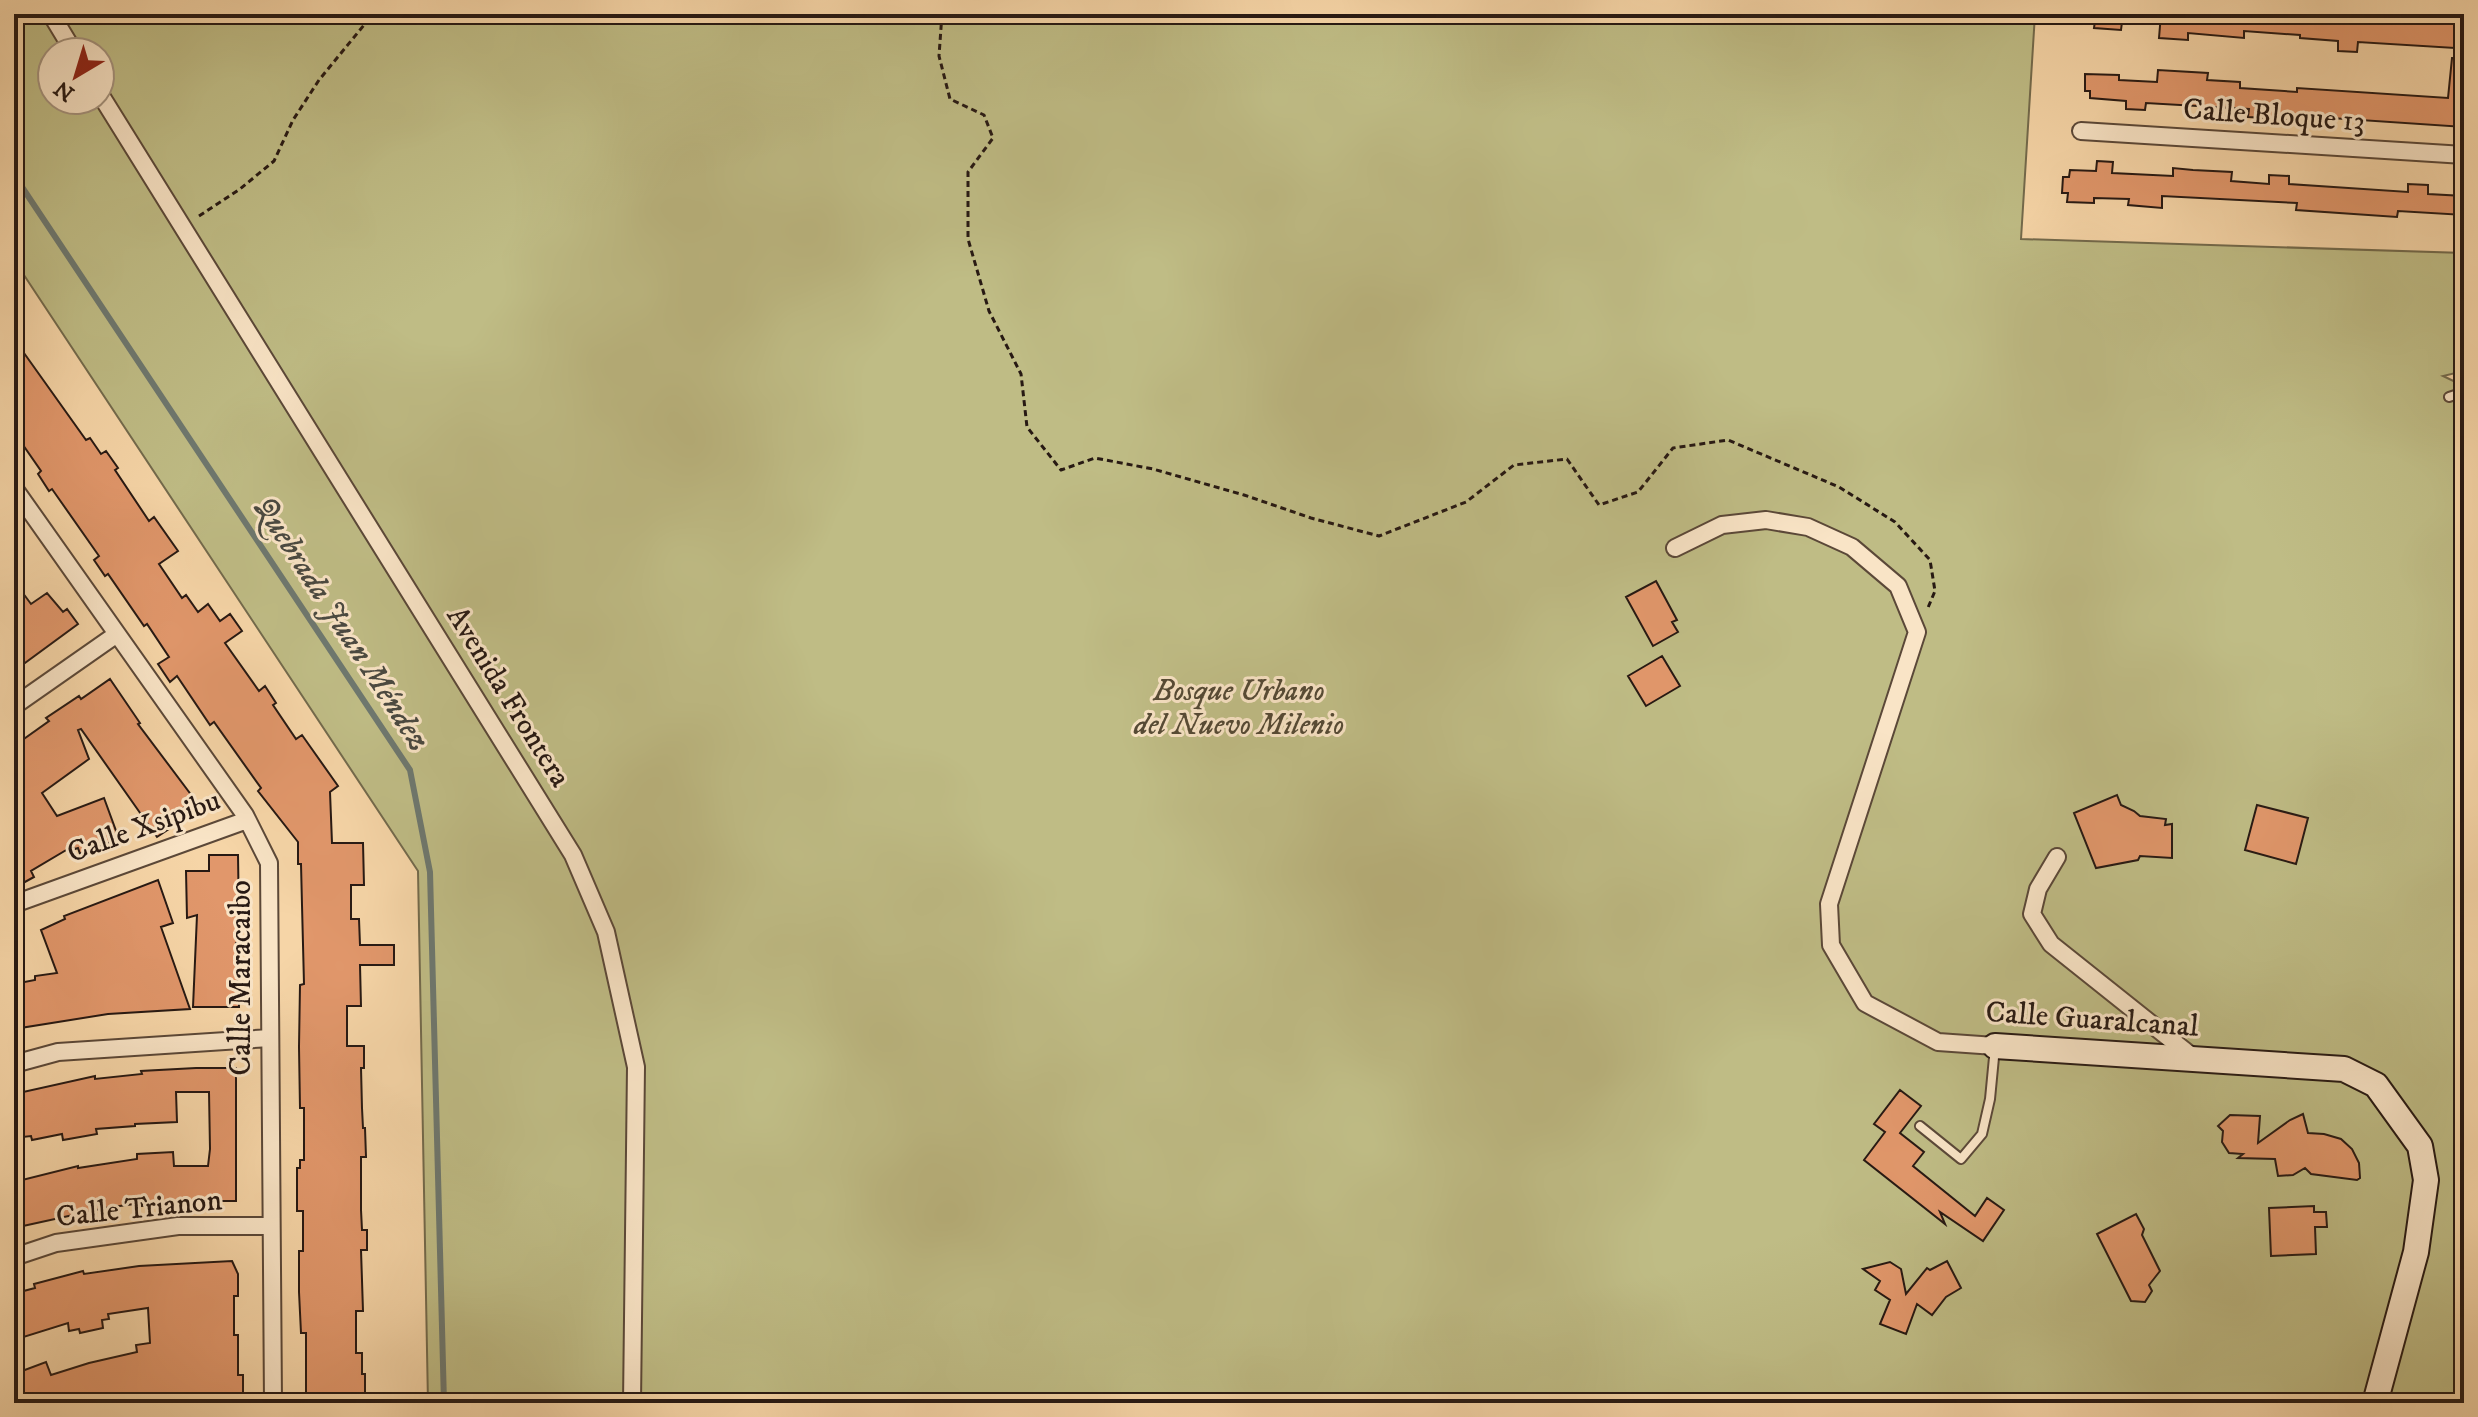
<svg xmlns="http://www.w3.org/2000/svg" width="2478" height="1417" font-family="'IM FELL DW Pica',serif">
	<rect width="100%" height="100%" fill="#f6d5a7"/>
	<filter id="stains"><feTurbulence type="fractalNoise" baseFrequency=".0025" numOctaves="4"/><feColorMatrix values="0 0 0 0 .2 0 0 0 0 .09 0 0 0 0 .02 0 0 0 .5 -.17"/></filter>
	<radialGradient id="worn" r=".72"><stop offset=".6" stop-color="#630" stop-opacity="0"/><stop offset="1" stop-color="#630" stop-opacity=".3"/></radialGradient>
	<path fill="#bfbc85" stroke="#736a4c" stroke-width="2" fill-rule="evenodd" d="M14 14H2035L2021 239 2464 253V371L2443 376 2464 386V1403H428L418 871 14 260ZM52 52H100V100H52Z"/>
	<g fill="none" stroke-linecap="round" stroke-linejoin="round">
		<path stroke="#6e786f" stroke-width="6" d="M14 175 410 770 430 872 444 1403"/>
	</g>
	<path fill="#e1976b" stroke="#271913" stroke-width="2" d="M2096 14H2123L2121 30 2094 28Z
		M2161 14H2349L2457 21V27H2464V45H2456L2455 48 2358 42 2357 52 2338 51V41L2300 38V35L2244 31V38L2188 33V40L2159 38Z
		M2452 58 2464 59 2462 103H2464V127L2286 115V119L2248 117 2249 109 2146 103 2145 110 2126 109V101L2090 98V91H2085V74L2119 75V80L2157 82 2158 70 2208 73 2207 80 2240 82V88L2297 92V88L2448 98Z
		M2097 161 2113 162 2112 173 2173 176V168L2193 170 2232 172 2231 181 2269 184V175L2289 176V184L2408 192V184L2428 185V194L2464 196V215L2398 211 2397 217 2296 210 2297 203 2162 196V208L2128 205 2129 199 2094 198V203L2067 202 2068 193H2062L2063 177H2069L2070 170 2096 171Z
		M14 339 86 440 90 438 101 454 106 451 118 468 115 470 149 521 154 517 178 551 159 564 182 598 186 595 198 612 208 604 220 621 230 614 242 631 225 643 259 691 265 686 276 703 273 705 296 739 302 735 338 786 330 792 332 843H363L364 885H351V919H359L360 945H394V965H360L361 1006H347V1046H364V1068H361L362 1108 363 1128H365L366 1157H361V1210L362 1230H367V1250H361L363 1311H356V1353H362V1374H365V1393H360V1403H306V1333H301L299 1292V1251H303V1211H297V1168H300V1160H304V1108H300L299 1047 300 985 304 984 302 905 301 864H298V842L258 791 261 788 214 722 210 725 177 676 170 682 158 664 169 657 147 624 144 626 108 574 105 576 94 560 99 556 52 489 49 491 38 474 41 471 14 432Z
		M14 581 31 604 47 593 63 612 67 609 78 624 14 671Z
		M1656 581 1677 620 1672 622 1678 632 1653 646 1626 597Z
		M1662 656 1680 686 1646 706 1628 676Z
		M110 679 140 723 138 724 195 800 170 817 175 825 157 837 81 729 78 730 89 759 42 793 57 816 104 798 119 839 80 854 78 848 75 849 73 846 31 871 34 877 14 888V746L49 721 46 718 79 696 81 699Z
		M2117 795 2121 805 2134 811 2140 816 2166 819 2165 825 2172 824V858L2140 856 2138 860 2096 868 2074 813Z
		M2257 805 2308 818 2296 864 2245 850Z
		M209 855H238L239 920 238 943H236L239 1007H193L197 915 187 918 186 871H209Z
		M158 880 173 923 161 927 190 1009 108 1014 14 1029V984L35 980V976L57 973 41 930 65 919 64 916Z
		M196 1068H236V1201H177V1204L142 1206V1203L105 1208 14 1228V1182L78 1166V1168L137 1159V1154L173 1152 174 1166H208L210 1149 209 1092H176L177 1122 135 1124V1126L96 1129 97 1134 63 1140 62 1134 32 1140 31 1136 14 1138V1094L95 1076V1079L142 1074 141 1071Z
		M1900 1090 1921 1106 1900 1133 1924 1152 1913 1166 1975 1216 1987 1198 2004 1210 1983 1241 1940 1212 1945 1224 1864 1160 1885 1132 1874 1124Z
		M2303 1114 2308 1133 2324 1134 2341 1139 2352 1149 2359 1163 2360 1178 2357 1180 2311 1174 2305 1168 2293 1175 2278 1176 2275 1159 2238 1158 2243 1154 2229 1153 2222 1142 2223 1131 2218 1126 2230 1115 2260 1116 2258 1143 2290 1120Z
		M2314 1206V1212H2326L2327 1227H2315L2316 1254 2271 1256 2269 1208Z
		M2136 1214 2144 1229 2142 1235 2160 1271 2149 1285 2152 1291 2145 1302 2131 1301 2097 1234Z
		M232 1261 238 1274V1296H234V1335H238V1375H243V1398H204V1394L169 1398V1402L149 1403 148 1395 110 1403H14V1374L46 1362 51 1375 89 1363 137 1352 136 1345 150 1343 148 1308 108 1314 109 1319 102 1320 103 1328 80 1333 79 1329 69 1331 68 1323 14 1340V1301L18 1299 16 1293 35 1288 34 1284 83 1271 84 1274 139 1266Z
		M1947 1261 1961 1288 1946 1297 1932 1315 1917 1304 1906 1334 1880 1324 1890 1300 1875 1290 1880 1281 1863 1269 1890 1262 1901 1269 1906 1294 1927 1268 1930 1270Z"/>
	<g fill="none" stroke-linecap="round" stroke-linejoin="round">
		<defs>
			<path id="lane" d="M2449 397 2464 392
				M1920 1126 1961 1159 1982 1134 1990 1099 1995 1047"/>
			<path id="street" d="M51 14 74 52
				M100 94 573 855 606 932 636 1067 632 1403
				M2081 131 2464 155
				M14 488 245 815 269 863 273 1403
				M1675 548 1722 525 1766 520 1808 527 1852 547 1898 586 1917 632 1829 904 1831 945 1865 1003 1938 1042 1995 1046
				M14 706 117 634
				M2057 857 2038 889 2032 914 2051 944 2194 1058
				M14 904 247 820
				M14 1064 58 1052 270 1038
				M14 1257 56 1243 178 1226H271"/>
			<path id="secondary" d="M1995 1046 2344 1069 2376 1085 2420 1146 2426 1180 2416 1252 2375 1403"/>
		</defs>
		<use href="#lane" stroke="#5b4838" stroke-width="12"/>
		<use href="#street" stroke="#5b4838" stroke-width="20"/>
		<use href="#secondary" stroke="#271913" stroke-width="28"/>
		<path stroke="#271913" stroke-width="3" stroke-dasharray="6 4" stroke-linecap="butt" d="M942 14 939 56 950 99 984 115 993 138 968 172V239L989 311 1021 374 1027 427 1061 470 1095 458 1153 469 1244 495 1311 518 1379 536 1466 502 1514 465 1567 459 1599 505 1638 492 1673 448 1728 440 1839 487 1895 522 1930 560 1935 591 1927 610
			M199 216 240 189 274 161 293 120 319 80 373 14"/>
		<use href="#lane" stroke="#f9e4c6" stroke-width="8"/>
		<use href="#street" stroke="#f9e4c6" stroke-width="16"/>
		<use href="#secondary" stroke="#f9e4c6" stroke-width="24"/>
	</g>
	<g text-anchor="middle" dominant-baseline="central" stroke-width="6" stroke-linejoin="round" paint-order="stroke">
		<g font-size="30" fill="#271913" stroke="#f9e4c6">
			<text transform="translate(2274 116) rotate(4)">Calle Bloque 13</text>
			<text transform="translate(508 697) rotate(58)">Avenida Frontera</text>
			<text transform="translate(144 827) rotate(-20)">Calle Xsipibu</text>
			<text transform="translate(241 978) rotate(-90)">Calle Maracaibo</text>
			<text transform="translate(2092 1020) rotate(4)">Calle Guaralcanal</text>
			<text transform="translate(139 1209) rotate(-6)">Calle Trianon</text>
		</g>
		<g font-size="30" font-style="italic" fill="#554a35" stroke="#f9e4c6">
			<text x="1239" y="691">Bosque Urbano<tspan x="1239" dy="34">del Nuevo Milenio</tspan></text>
		</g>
		<g font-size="32" font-style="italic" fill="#4a4941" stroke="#f9e4c6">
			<text transform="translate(341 624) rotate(57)">Quebrada Juan Méndez</text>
		</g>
	</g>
	<rect width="2478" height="1417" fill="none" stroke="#f6d5a7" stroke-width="48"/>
	<rect x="16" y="16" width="2446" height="1385" fill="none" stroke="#271913" stroke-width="4"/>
	<rect x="24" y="24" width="2430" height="1369" fill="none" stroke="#271913" stroke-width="2"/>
	<g transform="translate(76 76) rotate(218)"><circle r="38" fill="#f9e4c6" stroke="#a5937e" stroke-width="2"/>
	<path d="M0-6L14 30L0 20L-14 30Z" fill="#8f2418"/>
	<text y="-12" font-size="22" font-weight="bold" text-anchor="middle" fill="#271913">N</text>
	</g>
	<rect width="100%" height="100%" filter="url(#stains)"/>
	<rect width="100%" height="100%" fill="url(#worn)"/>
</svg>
